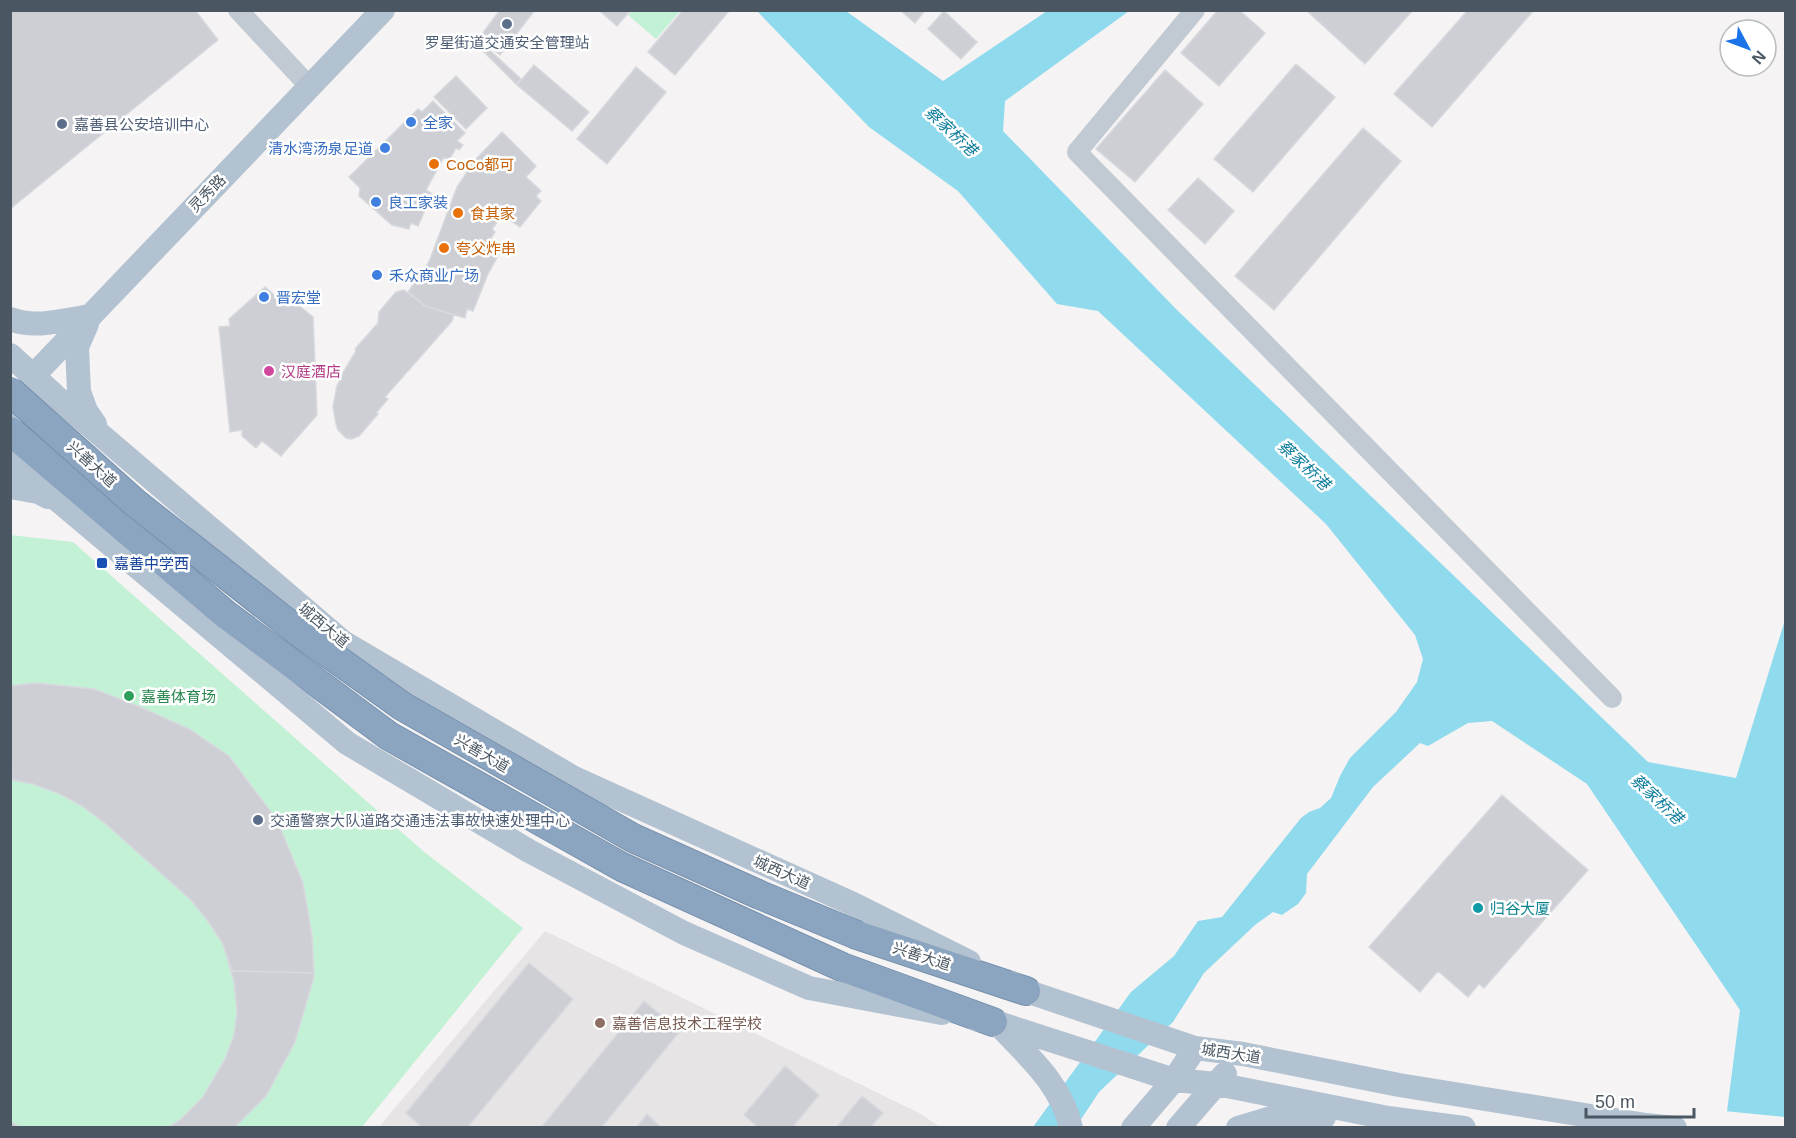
<svg xmlns="http://www.w3.org/2000/svg" width="1796" height="1138" font-family="Helvetica,'Noto Sans SC',sans-serif">
	<rect width="100%" height="100%" fill="#f5f3f3"/>
	<path fill="#e6e4e5" d="M545 931 921 1114 940 1127 378 1128Z"/>
	<path fill="#c3f1d5" d="M632 11 633 10 680 11 656 39 628 15Z
		M10 535 73 542 423 851 523 928 362 1127H11Z"/>
	<path fill="#90daee" d="M757 11H846L943 81 1047 11H1129L1005 101 1003 131 1177 310 1648 762 1736 778 1785 620V1127H1725L1740 1010 1587 784 1492 721 1468 723 1428 746 1420 743 1373 787 1307 874 1306 893 1298 904 1282 915 1273 912 1255 925 1204 973 1173 1022 1099 1092 1076 1127H1033L1131 992 1174 956 1198 921 1222 917 1301 818 1309 812 1320 808 1331 798 1340 776 1350 758 1396 712 1417 682 1423 659 1415 635 1326 524 1098 311 1057 304 958 191 869 127Z"/>
	<path fill="#f5f3f3" d="M1724 1111 1785 1117V1127L1722 1128Z"/>
	<path fill="#cdcfd5" stroke="#d7d9de" stroke-width="1.5" d="M10 10H195L218 40 10 209Z
		M500 10H535L500 55 479 38Z
		M602 10H631L617 26 601 12Z
		M683 10 729 11 675 75 648 52Z
		M900 10H925L915 23Z
		M1218 10H1239L1265 33 1219 86 1181 53Z
		M1306 10H1413L1365 64Z
		M1468 10H1534L1432 127 1394 94Z
		M944 11 977 42 961 59 928 29Z
		M482 43 521 79 516 84 478 46Z
		M1296 64 1335 97 1253 192 1214 159Z
		M534 65 589 112 572 131 517 85Z
		M636 67 666 92 607 164 577 139Z
		M1165 70 1203 104 1135 182 1096 149Z
		M456 76 487 108 466 129 434 97Z
		M433 101 465 133 457 141 463 145 459 150 456 148 449 160 444 157 426 190 432 194 418 226 411 223 409 229 392 225 359 196 360 188 349 177 418 109 422 112Z
		M1363 128 1401 161 1274 310 1235 276Z
		M502 132 536 166 526 177 541 191 536 196 541 201 520 227 503 215 492 229 495 232 491 238 504 245 488 274 473 311 467 309 465 318 425 306 408 292 429 262 457 187 475 160Z
		M1198 178 1234 211 1205 244 1168 210Z
		M265 287 280 300H292L313 317 317 415 281 456 262 441 256 448 242 436V430L230 432 219 327 230 326 229 319Z
		M404 290 425 306 454 315 452 321 385 397 388 399 376 413 378 414 359 436 351 439 346 438 338 430 336 424 333 406 337 386 344 371 356 351 355 349 378 323 379 312 396 292Z
		M36 683 94 689 138 706 189 729 229 756 277 820 303 883 312 935 314 977 295 1042 266 1096 234 1128H167L180 1120 203 1097 225 1059 234 1035 237 1012 234 982 223 944 207 920 191 900 107 825 82 806 60 794 33 784 10 779V686Z
		M36 683 94 689 138 706 189 729 229 756 277 820 303 883 312 935 314 973 232 971 223 944 207 920 191 900 107 825 82 806 60 794 33 784 12 780 10 686Z
		M1502 795 1588 870 1484 988 1479 984 1468 997 1438 971 1420 992 1369 947Z
		M529 963 573 999 467 1128H423L406 1113Z
		M644 1001 680 1031 601 1128H541Z
		M785 1066 819 1095 792 1128H759L744 1115Z
		M862 1096 883 1113 870 1128H836Z
		M647 1114 662 1128H636Z
		M10 1121 21 1128H10Z"/>
	<g fill="none" stroke-linecap="round" stroke-linejoin="round">
		<defs>
			<path id="highway" d="M10 431 225 614 389 736 622 867 842 967 993 1022
				M857 935 1026 991"/>
		</defs>
		<use href="#highway" stroke="#7690ad" stroke-width="30"/>
		<path stroke="#c1cad2" stroke-width="20" d="M238 10 309 86
			M1195 10 1077 152 1612 698"/>
		<path stroke="#b3c2d1" stroke-width="24" d="M10 319C35 329 64 320 90 316
			M87 324 77 347 79 392 86 411 95 424
			M10 355 54 395 343 642 574 778 853 904 969 962
			M10 416 33 376 383 10
			M10 460 347 743 529 851 684 933 809 988 942 1013
			M10 487 38 492 48 497
			M1011 983 1026 991 1195 1048 1243 1054 1399 1085 1646 1125 1675 1128
			M976 1019 998 1023 1174 1080 1217 1084 1388 1118 1464 1128
			M999 1025C1028 1056 1062 1085 1071 1128
			M1133 1128 1174 1080 1195 1048
			M1178 1128 1225 1074
			M1238 1128 1278 1116 1324 1117"/>
		<use href="#highway" stroke="#8ba5c1" stroke-width="28"/>
		<defs>
			<path id="highway-bridge" d="M10 391 134 502 300 633 402 706 633 838 760 895 857 935"/>
		</defs>
		<use href="#highway-bridge" stroke="#7690ad" stroke-width="30" stroke-linecap="butt"/>
		<use href="#highway-bridge" stroke="#8ba5c1" stroke-width="28"/>
	</g>
	<g fill="#5c6f8a" stroke="#fff" stroke-width="2">
		<circle cx="507" cy="24" r="6"/>
		<circle cx="62" cy="124" r="6"/>
		<circle cx="258" cy="820" r="6"/>
	</g>
	<g fill="#3f7fe0" stroke="#fff" stroke-width="2">
		<circle cx="411" cy="122" r="6"/>
		<circle cx="385" cy="148" r="6"/>
		<circle cx="376" cy="202" r="6"/>
		<circle cx="377" cy="275" r="6"/>
		<circle cx="264" cy="297" r="6"/>
	</g>
	<g fill="#e8710a" stroke="#fff" stroke-width="2">
		<circle cx="434" cy="164" r="6"/>
		<circle cx="458" cy="213" r="6"/>
		<circle cx="444" cy="248" r="6"/>
	</g>
	<circle fill="#d1479c" stroke="#fff" stroke-width="2" cx="269" cy="371" r="6"/>
	<rect fill="#1a4fb4" stroke="#fff" stroke-width="2" x="96" y="557" width="12" height="12" rx="3"/>
	<circle fill="#2e9e5b" stroke="#fff" stroke-width="2" cx="129" cy="696" r="6"/>
	<circle fill="#0f9aa8" stroke="#fff" stroke-width="2" cx="1478" cy="908" r="6"/>
	<circle fill="#8d6e63" stroke="#fff" stroke-width="2" cx="600" cy="1023" r="6"/>
	<g text-anchor="middle" dominant-baseline="central" stroke-width="5" stroke-linejoin="round" paint-order="stroke">
		<g font-size="15" fill="#4e5e75" stroke="#fff" text-anchor="start">
			<text x="507" y="42" text-anchor="middle">罗星街道交通安全管理站</text>
			<text x="74" y="124">嘉善县公安培训中心</text>
			<text x="270" y="820">交通警察大队道路交通违法事故快速处理中心</text>
		</g>
		<g font-size="15" fill="#366cbe" stroke="#fff" text-anchor="start">
			<text x="423" y="122">全家</text>
			<text x="373" y="148" text-anchor="end">清水湾汤泉足道</text>
			<text x="388" y="202">良工家装</text>
			<text x="389" y="275">禾众商业广场</text>
			<text x="276" y="297">晋宏堂</text>
		</g>
		<g font-size="15" fill="#c56008" stroke="#fff" text-anchor="start">
			<text x="446" y="164">CoCo都可</text>
			<text x="470" y="213">食其家</text>
			<text x="456" y="248">夸父炸串</text>
		</g>
		<g font-size="15" fill="#4a5661" stroke="#fff">
			<text transform="translate(207 193) rotate(-46)">灵秀路</text>
			<text transform="translate(92 464) rotate(42)">兴善大道</text>
			<text transform="translate(324 625) rotate(40)">城西大道</text>
			<text transform="translate(482 753) rotate(30)">兴善大道</text>
			<text transform="translate(782 872) rotate(24)">城西大道</text>
			<text transform="translate(922 956) rotate(18)">兴善大道</text>
			<text transform="translate(1231 1053) rotate(9)">城西大道</text>
		</g>
		<g font-size="15" fill="#b23c85" stroke="#fff" text-anchor="start">
			<text x="281" y="371">汉庭酒店</text>
		</g>
		<g font-size="15" fill="#164399" stroke="#fff" text-anchor="start">
			<text x="114" y="563">嘉善中学西</text>
		</g>
		<g font-size="15" fill="#27864d" stroke="#fff" text-anchor="start">
			<text x="141" y="696">嘉善体育场</text>
		</g>
		<g font-size="15" fill="#0d838f" stroke="#fff" text-anchor="start">
			<text x="1490" y="908">归谷大厦</text>
		</g>
		<g font-size="15" fill="#785e54" stroke="#fff" text-anchor="start">
			<text x="612" y="1023">嘉善信息技术工程学校</text>
		</g>
		<g font-size="16" font-style="italic" fill="#0c7c9b" stroke="#fff">
			<text transform="translate(951 131) rotate(43)">蔡家桥港</text>
			<text transform="translate(1304 465) rotate(43)">蔡家桥港</text>
			<text transform="translate(1657 799) rotate(43)">蔡家桥港</text>
		</g>
	</g>
	<rect width="1796" height="1138" fill="none" stroke="#4a5661" stroke-width="24"/>
	<g transform="translate(1748 48) rotate(131)"><circle r="28" fill="#ffffff" stroke="#b7bbc0" stroke-width="1.5"/>
	<path d="M0-4.5L10 22L0 15L-10 22Z" fill="#1a73e8"/>
	<text y="-9" font-size="16" font-weight="bold" text-anchor="middle" fill="#4a5661">N</text>
	</g>
	<path d="M1586 1108v9h108v-9" fill="none" stroke="#4a5661" stroke-width="3"/>
	<text x="1595" y="1108" font-size="18" fill="#4a5661" stroke="#ffffff" stroke-width="4.5" paint-order="stroke">50 m</text>
</svg>
